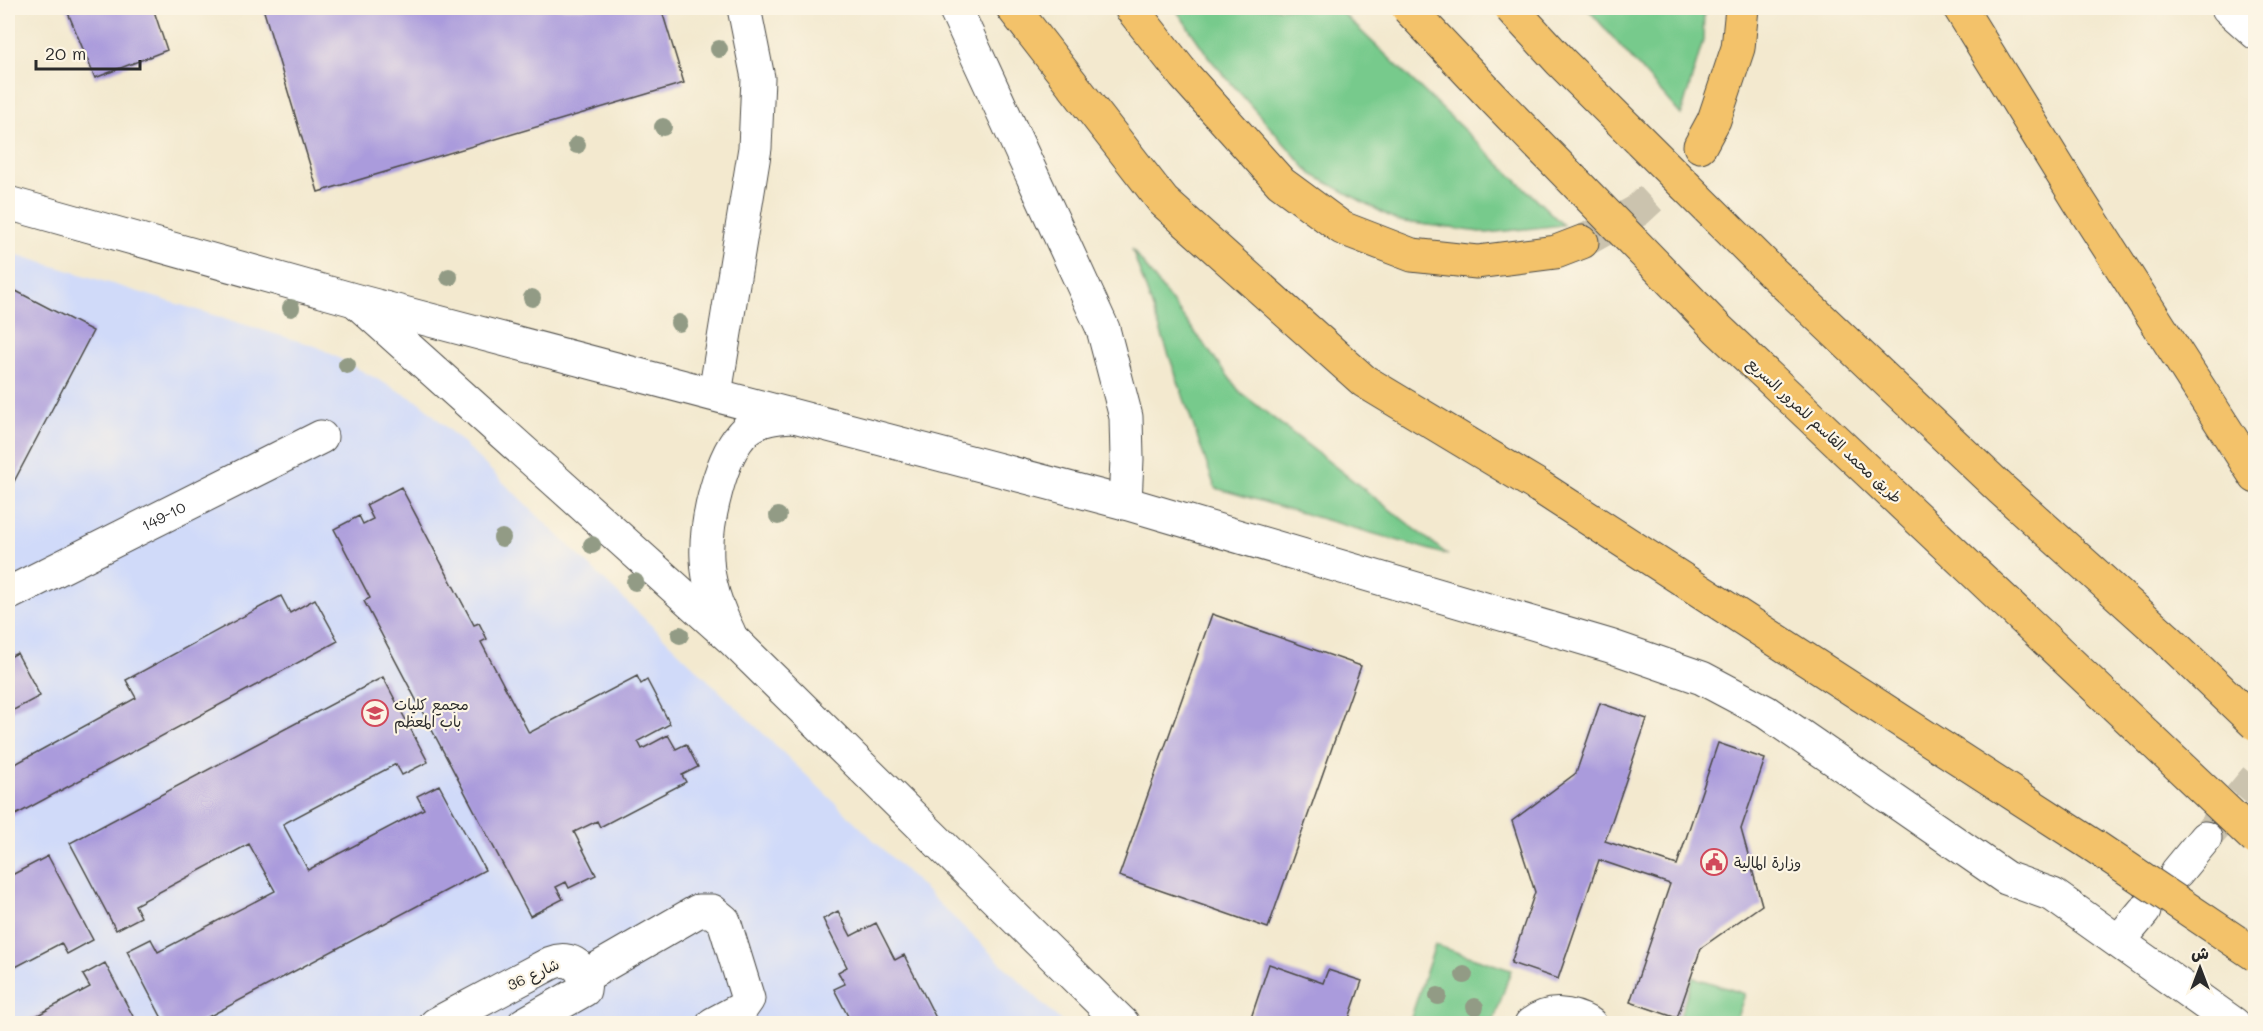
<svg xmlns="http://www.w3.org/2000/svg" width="2263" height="1031" font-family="Mali,'Playpen Sans Arabic',sans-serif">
	<rect width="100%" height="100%" fill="#fcf5e5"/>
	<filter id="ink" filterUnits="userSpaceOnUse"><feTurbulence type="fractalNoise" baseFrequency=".0167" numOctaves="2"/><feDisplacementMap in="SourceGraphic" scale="12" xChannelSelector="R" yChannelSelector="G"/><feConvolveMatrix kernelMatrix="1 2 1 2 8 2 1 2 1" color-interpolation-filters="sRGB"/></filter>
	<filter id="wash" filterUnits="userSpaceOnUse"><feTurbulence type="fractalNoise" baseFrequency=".008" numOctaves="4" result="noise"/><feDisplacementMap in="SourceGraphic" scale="24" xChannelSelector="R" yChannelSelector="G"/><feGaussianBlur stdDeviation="1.35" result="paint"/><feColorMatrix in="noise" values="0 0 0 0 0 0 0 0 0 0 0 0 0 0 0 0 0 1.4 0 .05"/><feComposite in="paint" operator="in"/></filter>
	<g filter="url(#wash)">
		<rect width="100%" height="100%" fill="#f3e9cf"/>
		<path fill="#d0daf9" d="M8 252 318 347 421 403 1063 1023H8Z"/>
		<path fill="#77ca8c" stroke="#517a5c" stroke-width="1.5" d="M1175 8H1337L1563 225 1487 233 1398 221 1311 174 1210 59Z
			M1587 8H1704L1703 41 1681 115Z
			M1132 249 1240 392 1448 555 1215 488Z
			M1435 945 1511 970 1493 1023H1409Z
			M1693 977 1745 994 1735 1023H1692L1679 1019Z"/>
		<g id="blocks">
			<path fill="#aa9bdc" d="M66 8H153L167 50 95 78Z
				M263 8H661L684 83 318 192Z
				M14 290 93 331 8 493V302Z
				M401 487 474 625 479 623 487 639 481 642 529 733 637 676 641 684 647 680 670 724 638 741 642 749 668 735 676 749 686 744 698 767 682 775 686 782 600 827 597 821 574 832 596 875 569 888 566 882 556 887 563 899 530 916 364 601 370 598 334 529 359 516 363 524 373 519 366 505Z
				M281 596 290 613 315 599 338 641 8 819V768L136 698 126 680Z
				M1212 614 1361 666 1268 928 1119 876Z
				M17 653 40 696 8 713V658Z
				M383 677 428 762 402 775 396 764 283 824 308 870 424 809 417 796 439 785 485 870 195 1024H165L127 951 151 939 158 952 275 891 249 844 135 905 141 917 116 930 70 843Z
				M1600 703 1647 719 1605 841 1677 865 1718 743 1765 759 1741 829 1762 905 1701 948 1677 1018 1630 1002 1670 884 1599 860 1558 979 1511 963 1535 892 1512 821 1576 773Z
				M48 856 93 940 67 954 61 943 8 971V877Z
				M838 911 851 936 876 923 895 960 904 955 939 1024H852L834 989 845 984 838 972 847 967 823 919Z
				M105 963 137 1024H21L90 987 83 975Z
				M1269 964 1323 983 1328 970 1362 981 1347 1024H1249Z"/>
		</g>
	</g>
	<g filter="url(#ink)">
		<use href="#blocks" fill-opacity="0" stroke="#494844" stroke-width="1.5"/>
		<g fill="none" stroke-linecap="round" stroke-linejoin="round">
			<path stroke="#cbc3ae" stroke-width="33" stroke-dasharray="33 16" stroke-linecap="butt" d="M2208 835 2256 778"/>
			<path stroke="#cbc3ae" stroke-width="33" stroke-dasharray="33 16" stroke-linecap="butt" d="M1582 242 1637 211 1683 168 1700 146"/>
			<defs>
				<g id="minor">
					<path d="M955 8 1103 329 1126 417 1127 459 1125 503"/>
					<path d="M2228 8 2256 33"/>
					<path d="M8 203 354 300 1125 503 1610 646 1702 678 1766 712 2006 878 2053 895 2234 1024"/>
					<path d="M358 303 733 640 1123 1024"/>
					<path d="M715 394 755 148 758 78 744 8"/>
					<path id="s1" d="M8 594 321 437"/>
					<path d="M729 633C718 611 708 585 707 559 705 524 720 454 746 430 760 418 776 417 793 416"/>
					<path d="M2177 872 2205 838"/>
					<path d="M2119 941 2144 911"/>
					<path d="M585 976 698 911H712L724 921 748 999 741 1009 713 1024"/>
					<path d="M436 1024 551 963C571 955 588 968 584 990L524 1024"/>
					<path d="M1531 1024C1549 1010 1571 1013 1590 1024"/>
				</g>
				<path id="highway" d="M1013 8 1163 201 1364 381 1540 487
					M1131 8 1184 75 1281 183 1342 228 1412 255 1477 262 1556 252 1582 242
					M1960 8 2079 201 2256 477
					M1700 146 1714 120 1738 48 1742 8"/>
			</defs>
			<use href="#minor" stroke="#494844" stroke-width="35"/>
			<use href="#highway" stroke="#494844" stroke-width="35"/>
			<use href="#minor" stroke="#fff" stroke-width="33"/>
			<use href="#highway" stroke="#f3c26a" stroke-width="33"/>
			<defs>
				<path id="highway-bridge" d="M1408 8 1496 101 1718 329 2256 839
					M1511 8 1560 61 1770 270 2002 490 2166 638 2256 724
					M1540 487 2094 846 2256 955"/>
			</defs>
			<use href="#highway-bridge" stroke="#494844" stroke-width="35" stroke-linecap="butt"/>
			<use href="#highway-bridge" stroke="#f3c26a" stroke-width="33"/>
		</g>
		<g fill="#929b85">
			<circle cx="719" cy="49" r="9"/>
			<circle cx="663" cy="127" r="9"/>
			<circle cx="577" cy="145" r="9"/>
			<circle cx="449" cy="277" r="9"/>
			<circle cx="532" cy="298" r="9"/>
			<circle cx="291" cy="308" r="9"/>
			<circle cx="679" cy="323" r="9"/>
			<circle cx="347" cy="365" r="9"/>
			<circle cx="778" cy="516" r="9"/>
			<circle cx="502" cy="538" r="9"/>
			<circle cx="592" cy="545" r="9"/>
			<circle cx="635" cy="582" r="9"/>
			<circle cx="680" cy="635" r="9"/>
			<circle cx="1464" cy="975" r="9"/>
			<circle cx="1438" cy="996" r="9"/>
			<circle cx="1475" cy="1007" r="9"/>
		</g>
	</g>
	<defs>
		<symbol id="university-ring" viewBox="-11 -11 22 22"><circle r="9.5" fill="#fcf5e5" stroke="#d1495b" stroke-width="1.5"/><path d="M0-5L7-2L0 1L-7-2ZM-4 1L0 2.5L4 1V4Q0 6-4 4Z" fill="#d1495b"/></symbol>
		<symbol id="civic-ring" viewBox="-11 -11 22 22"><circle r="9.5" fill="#fcf5e5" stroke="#d1495b" stroke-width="1.5"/><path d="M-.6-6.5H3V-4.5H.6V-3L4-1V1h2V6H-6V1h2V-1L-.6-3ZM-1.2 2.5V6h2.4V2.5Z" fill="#d1495b"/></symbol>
	</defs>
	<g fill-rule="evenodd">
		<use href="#university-ring" x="360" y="698" width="30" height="30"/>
		<use href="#civic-ring" x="1699" y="847" width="30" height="30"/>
	</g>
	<g text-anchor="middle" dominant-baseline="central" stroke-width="4.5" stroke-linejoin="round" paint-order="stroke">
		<g font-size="15" fill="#2b2b2b" stroke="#fcf5e5">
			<text transform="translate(1825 430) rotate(43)">طريق محمد القاسم للمرور السريع</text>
			<text stroke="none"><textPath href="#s1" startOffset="174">149-10</textPath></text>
			<text transform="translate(533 974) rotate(-25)">شارع 36</text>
		</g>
		<g font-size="15" fill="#2b2b2b" stroke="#fcf5e5" text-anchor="start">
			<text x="394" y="704">مجمع كليات<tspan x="394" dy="17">باب المعظم</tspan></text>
			<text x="1734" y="862">وزارة المالية</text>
		</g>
	</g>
	<rect width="2263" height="1031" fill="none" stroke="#fcf5e5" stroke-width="30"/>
	<g transform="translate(2200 968)" stroke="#fcf5e5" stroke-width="4.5" paint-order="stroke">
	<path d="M0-4.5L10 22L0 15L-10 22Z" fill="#2b2b2b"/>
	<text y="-9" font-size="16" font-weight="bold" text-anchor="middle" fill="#2b2b2b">ش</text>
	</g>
	<path d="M36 60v9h104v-9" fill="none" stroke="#2b2b2b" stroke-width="3"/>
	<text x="45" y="60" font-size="18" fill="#2b2b2b" stroke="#fcf5e5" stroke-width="4.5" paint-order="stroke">20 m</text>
</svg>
